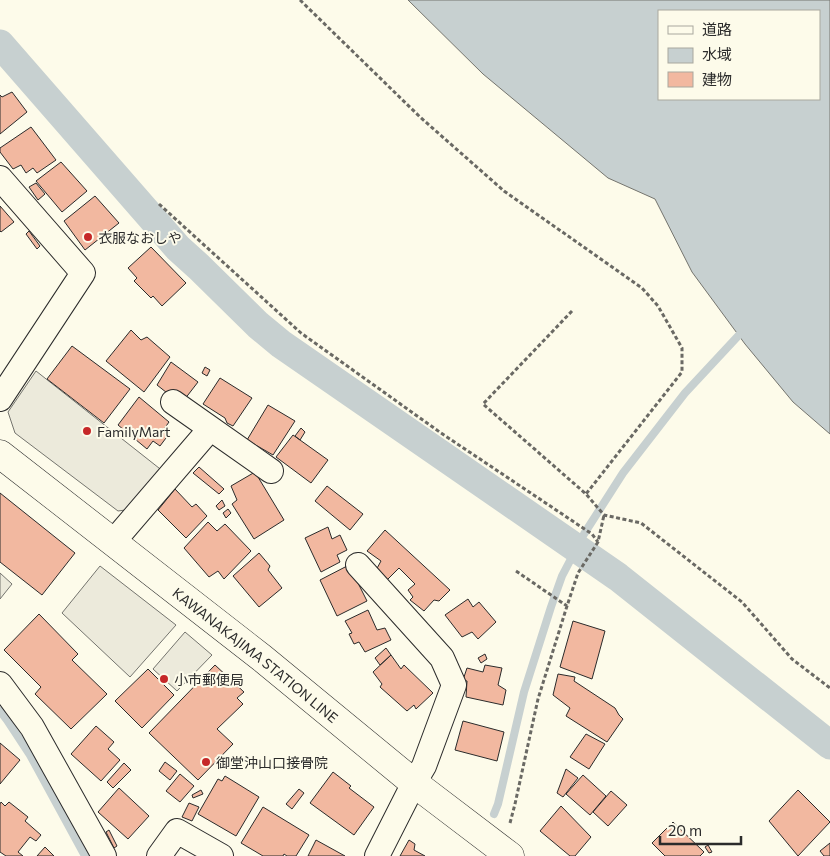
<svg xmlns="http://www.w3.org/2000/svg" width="830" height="856" font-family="Commissioner,'Noto Sans JP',sans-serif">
	<rect width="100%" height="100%" fill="#fdfbea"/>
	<path fill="#eceadb" stroke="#74746e" d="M36 371 164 472 133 509 118 511 15 433 8 412Z
		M100 566 176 625 130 677 62 613Z
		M0 573 12 584 0 599Z
		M185 632 212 655 177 691 153 669Z"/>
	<path fill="#c7d0d0" stroke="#74746e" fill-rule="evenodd" d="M408 0H830V434L793 402 745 344 692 272 655 199 608 178 483 74ZM659 11H819V99H659Z"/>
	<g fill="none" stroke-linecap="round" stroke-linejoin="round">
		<path stroke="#c7d0d0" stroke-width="8" d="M0 711 7 720 30 755 85 856
			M494 814 498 804 524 692 551 607 562 576 584 534 623 473 685 393 739 335"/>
		<path stroke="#c7d0d0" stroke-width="29" d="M0 44 178 248 199 267 258 325 281 344 618 577 830 745"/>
	</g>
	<path fill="#f2b8a0" stroke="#2b2b2b" d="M12 92 27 112 0 134V95L2 97Z
		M31 127 56 160 37 173 33 168 26 173 21 165 13 169 0 152V148Z
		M61 162 87 191 62 212 36 181Z
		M36 183 45 194 38 200 29 187Z
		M95 196 119 223 85 250 64 221Z
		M0 206 14 222 1 232 0 231Z
		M29 231 40 246 37 249 26 234Z
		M151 247 186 283 162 306 153 296 151 298 134 281 137 278 128 268Z
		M131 330 141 340 147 337 170 357 144 392 106 361Z
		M72 346 130 389 104 423 47 379Z
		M171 362 198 382 181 404 157 385Z
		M205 367 210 370 207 376 202 373Z
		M220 378 252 398 233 426 227 423 225 418 203 404Z
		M139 397 169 422 164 429 169 434 160 446 153 441 147 449 118 425Z
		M268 405 295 421 273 455 247 440Z
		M301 428 305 432 300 440 295 436Z
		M293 435 328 460 311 483 276 457Z
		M199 467 224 489 219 494 193 473Z
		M255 472 284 520 254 539 232 504 237 500 231 486Z
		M327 486 363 514 350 530 315 501Z
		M175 489 192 507 196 504 207 516 186 538 158 510Z
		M0 493 75 553 42 595 0 562Z
		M222 500 225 506 219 510 216 506Z
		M228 509 231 513 226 518 223 513Z
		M208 522 217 531 225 524 251 551 224 579 218 571 209 577 184 548Z
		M328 527 332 539 340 535 347 550 337 555 340 562 321 572 305 538Z
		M385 530 450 590 439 601 434 600 424 611 410 600 413 597 408 590 415 584 399 568 386 581 375 572 381 561 367 551Z
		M259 553 270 566 268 570 282 588 259 607 233 576Z
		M349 565 367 601 337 616 320 580Z
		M468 599 473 607 479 602 496 622 478 639 472 632 462 637 445 615Z
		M368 610 377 630 385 628 391 640 365 652 359 642 354 644 349 634 352 633 345 621Z
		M39 614 78 654 72 660 107 694 71 729 35 694 41 687 4 650Z
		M573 621 605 631 592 679 560 667Z
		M386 648 391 655 380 665 375 658Z
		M485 654 487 659 481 663 478 658Z
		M391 655 401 669 404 665 433 693 416 709 414 705 407 711 380 687 382 684 373 672Z
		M215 665 244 692 237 698 243 704 217 729 233 744 198 780 149 733Z
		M485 665 502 668 498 685 506 690 503 705 466 697 467 681 463 680 467 668 483 672Z
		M148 669 174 695 142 728 115 701Z
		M558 674 575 677 574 681 615 708 619 715 623 719 607 742 566 716 570 708 553 695Z
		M463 721 504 732 497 761 455 750Z
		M96 726 114 742 108 749 120 760 101 781 71 754Z
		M586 734 605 744 589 769 570 757Z
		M0 743 20 760 0 784Z
		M165 762 177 771 170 780 159 771Z
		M124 763 131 770 113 788 107 782Z
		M566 769 578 778 563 797 557 793Z
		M333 772 351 786 349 788 374 807 354 835 310 803Z
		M180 774 194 786 180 802 166 791Z
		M583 775 606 796 590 815 566 794Z
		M225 776 259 797 236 836 198 814 218 779 222 781Z
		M119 788 149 816 128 839 98 812Z
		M299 789 304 793 292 809 286 804Z
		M201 790 203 794 193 798 192 795Z
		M798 790 830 822 798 856 769 821Z
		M611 791 627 805 608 826 593 812Z
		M1 802 5 806 9 802 28 817 25 821 41 835 36 841 30 837 18 852 23 856H6L0 852V804Z
		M189 803 199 807 192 821 182 817Z
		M561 806 591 837 575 856H570L540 831Z
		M263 807 309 835 296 856H287L284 854 283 856H263L241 843Z
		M673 822 704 852 700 856H665L652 843Z
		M109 830 117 846 114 848 106 832Z
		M316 840 345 856H308Z
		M409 840 415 844 414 850 425 856H400Z
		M830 843V856H824L820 851Z
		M708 845 712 852 709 853 705 847Z
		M45 847 54 856H37Z"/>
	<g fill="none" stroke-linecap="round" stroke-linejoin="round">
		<defs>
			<path id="minor" d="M0 178 83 273 0 399
				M173 402 271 471
				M113 542 210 429
				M358 565 442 658 454 685 424 766 414 783 377 856
				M0 684 32 727 104 856
				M159 856 177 831 221 856"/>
			<g id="secondary">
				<path id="s1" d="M0 454 262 658 414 783 510 856"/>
			</g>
		</defs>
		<use href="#minor" stroke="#2b2b2b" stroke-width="26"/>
		<use href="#secondary" stroke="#2b2b2b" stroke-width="29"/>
		<path stroke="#6a6964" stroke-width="3" stroke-dasharray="4 2.5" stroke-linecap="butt" d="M300 0 420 117 504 191 642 288 658 306 682 348V372L586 494
			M159 204 301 333 441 433 592 534 598 542
			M572 311 483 404 586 494 604 515 641 523 742 602 792 659 830 688
			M516 571 567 606
			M510 823 515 804 538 699 567 606 578 573 598 542 604 515"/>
		<use href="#minor" stroke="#fdfbea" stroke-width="24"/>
		<use href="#secondary" stroke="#fdfbea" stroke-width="28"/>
	</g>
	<g fill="#c62828" stroke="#fdfbea" stroke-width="2">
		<circle cx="88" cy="237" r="5"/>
		<circle cx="87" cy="431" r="5"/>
		<circle cx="164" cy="679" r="5"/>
		<circle cx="206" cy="762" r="5"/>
	</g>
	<g text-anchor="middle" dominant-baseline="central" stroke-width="4" stroke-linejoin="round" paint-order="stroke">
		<g font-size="14" fill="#2b2b2b" stroke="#fdfbea" text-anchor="start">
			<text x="98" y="237">衣服なおしや</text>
			<text x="97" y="431">FamilyMart</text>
			<text x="174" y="679">小市郵便局</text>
			<text x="216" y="762">御堂沖山口接骨院</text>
		</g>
		<g font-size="14" fill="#2b2b2b" stroke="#fdfbea">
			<text stroke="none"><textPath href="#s1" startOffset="325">KAWANAKAJIMA STATION LINE</textPath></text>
		</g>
	</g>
	<rect x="658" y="10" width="162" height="90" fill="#fdfbea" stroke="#a9a89e"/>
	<rect x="668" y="26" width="25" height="8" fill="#fdfbea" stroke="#a9a89e"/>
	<text x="702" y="35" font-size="15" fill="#2b2b2b">道路</text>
	<rect x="668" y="48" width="25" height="15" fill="#c7d0d0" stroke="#a9a89e"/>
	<text x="702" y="60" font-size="15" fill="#2b2b2b">水域</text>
	<rect x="668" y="72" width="25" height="15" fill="#f2b8a0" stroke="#a9a89e"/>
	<text x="702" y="85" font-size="15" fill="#2b2b2b">建物</text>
	<path d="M660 836v8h81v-8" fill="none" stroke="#2b2b2b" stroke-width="2.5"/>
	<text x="668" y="836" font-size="15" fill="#2b2b2b" stroke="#fdfbea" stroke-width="4" paint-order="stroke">20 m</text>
</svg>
